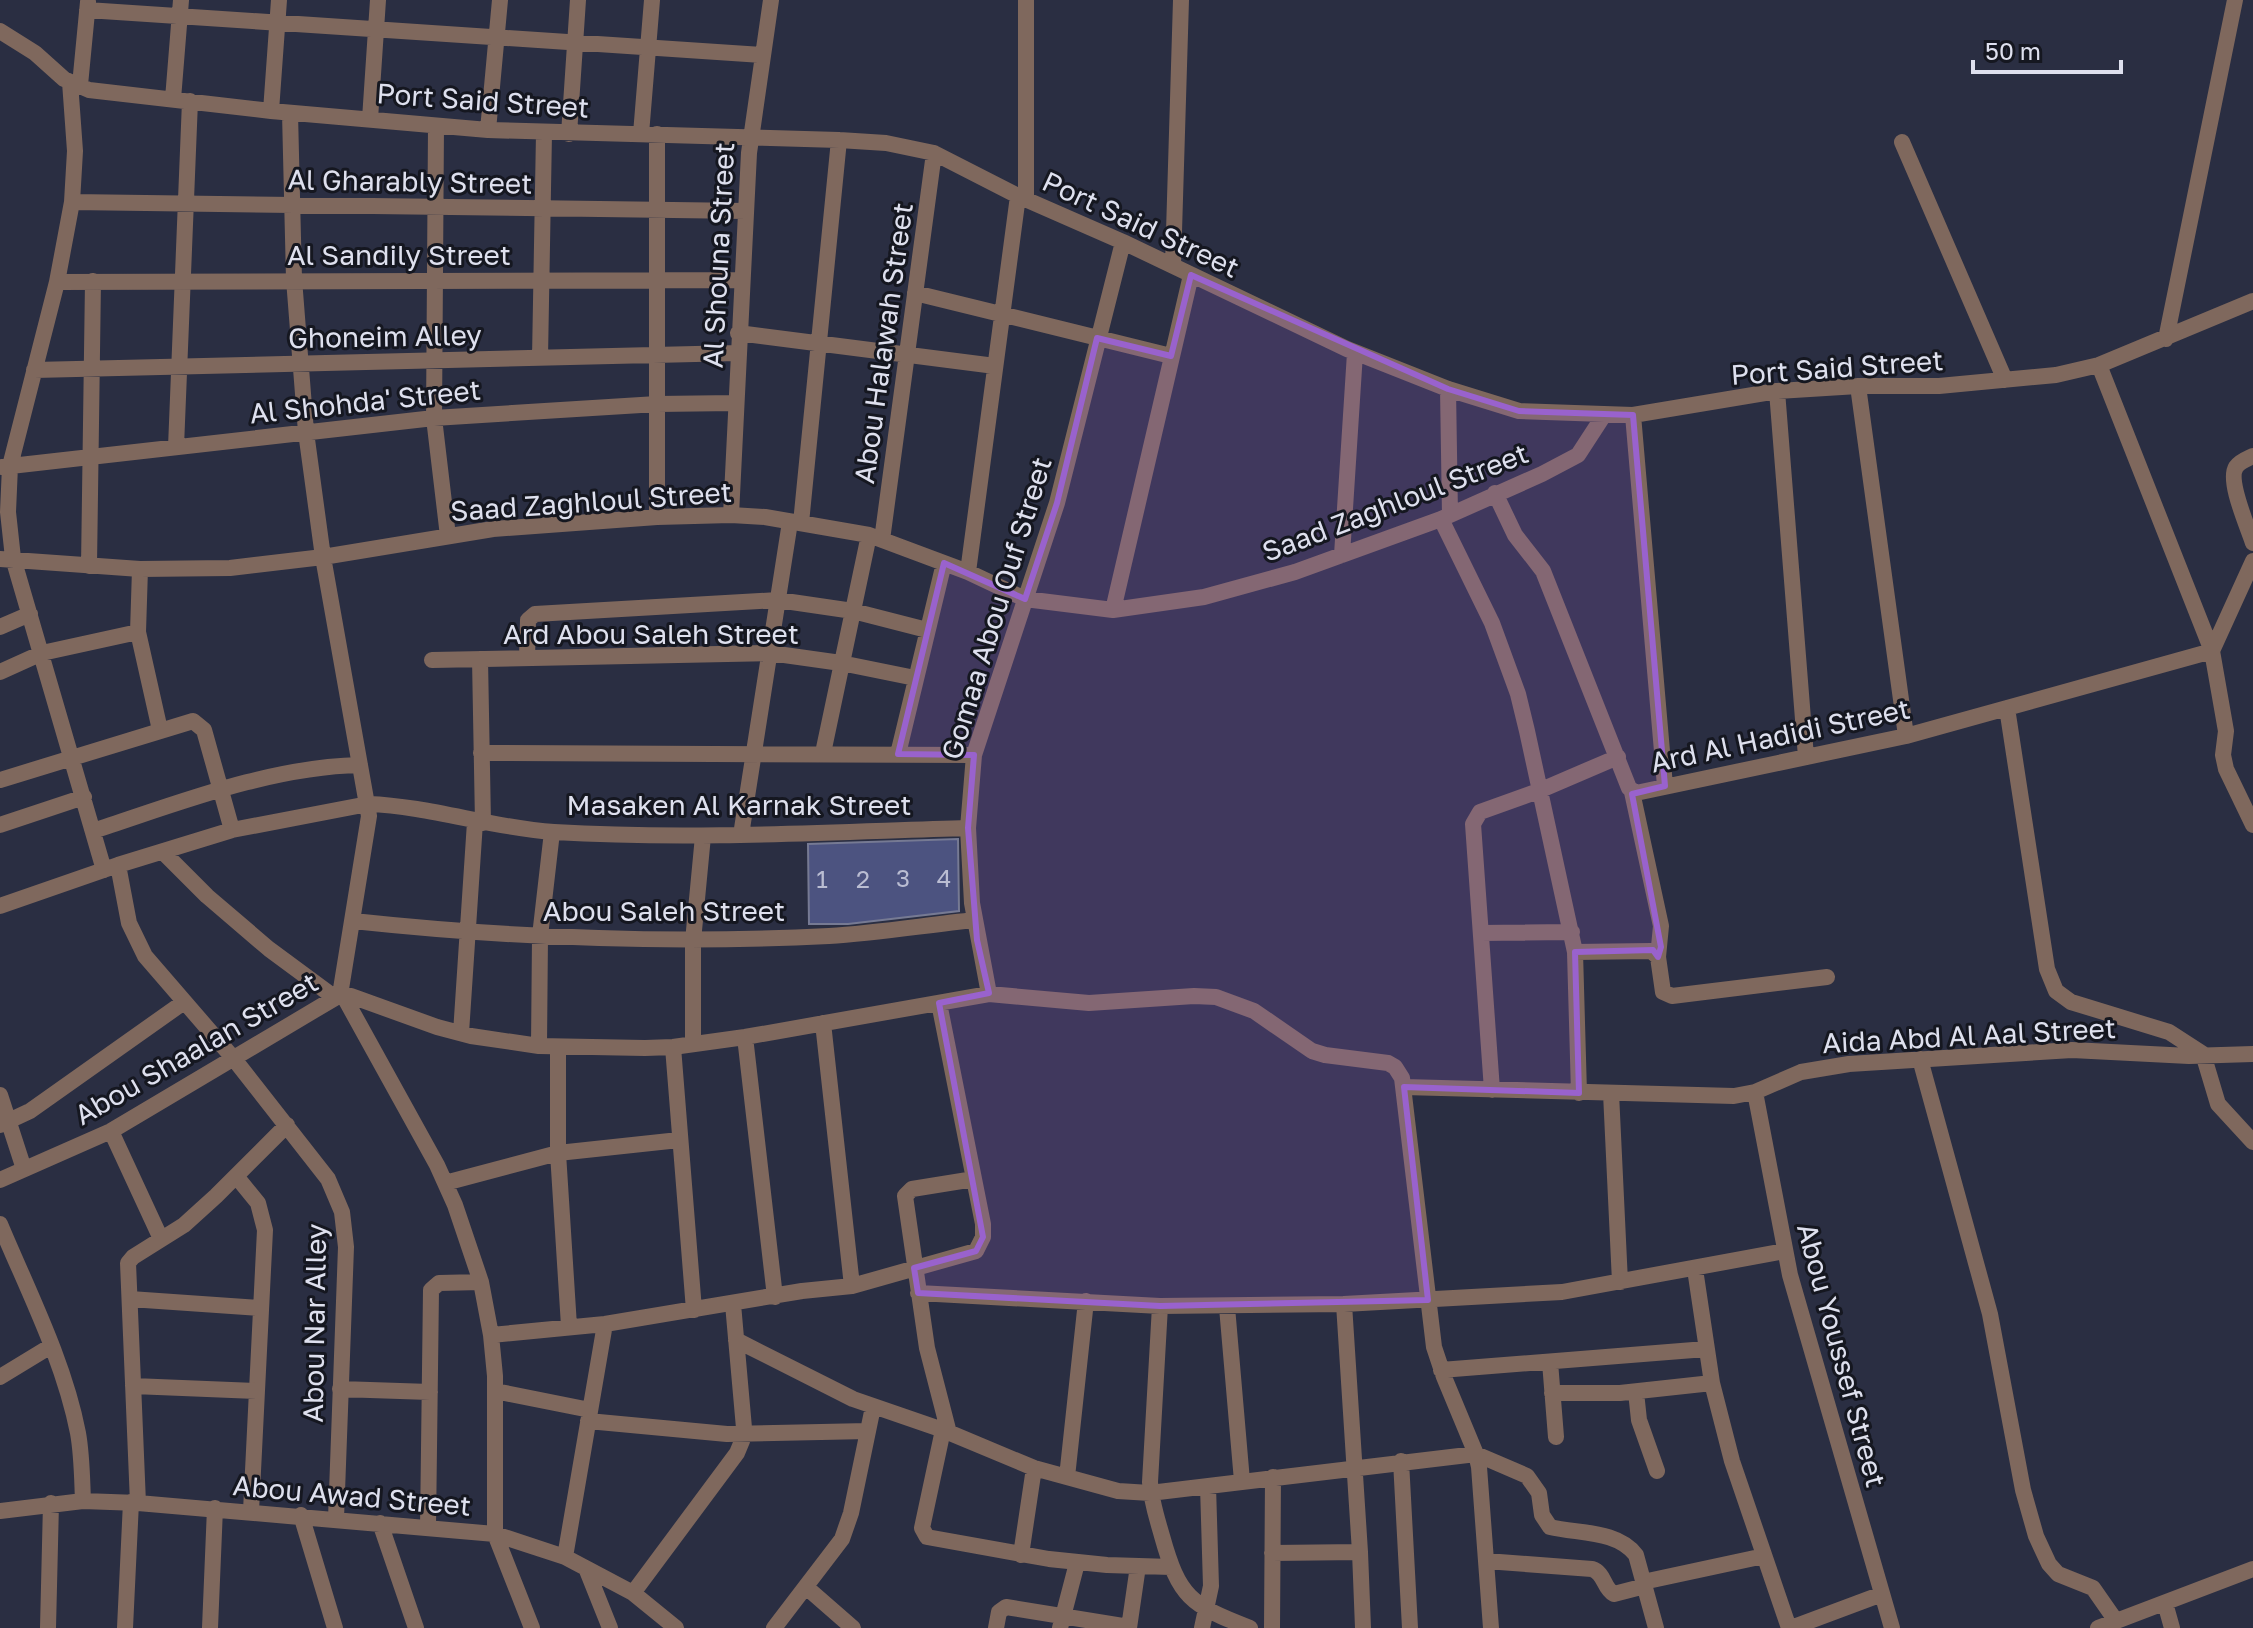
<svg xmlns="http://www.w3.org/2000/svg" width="2253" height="1628" font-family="'Golos Text',sans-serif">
	<rect width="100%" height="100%" fill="#2a2e42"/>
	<path fill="#4c5380" stroke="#767a93" stroke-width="2" d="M958 839 959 911 848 924H809L808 844Z"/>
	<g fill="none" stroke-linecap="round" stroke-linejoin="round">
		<path stroke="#7f685d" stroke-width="16" d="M1026 0V199
			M87 10 762 55
			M0 31 35 53 64 79 89 90 271 111 488 130 839 140 886 143 934 153 1018 196 1123 242 1347 349 1448 389 1519 411 1633 415 1777 391 1858 386H1939L2056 375 2099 365 2253 301
			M70 82 75 151 72 202 57 282 10 466 8 512 13 558 104 870
			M80 85 88 2
			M173 99 181 0
			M271 111 279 0
			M290 113 294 279 306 432 323 557 369 816 340 995
			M370 119 378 0
			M436 126 434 418 448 536
			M488 130 500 0
			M569 134 578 0
			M641 134 652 0
			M1902 142 2005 380
			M72 202 746 211
			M1173 265 1181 0
			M57 282 742 280
			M915 293 1171 356
			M738 333 995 366
			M2166 339 2235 0
			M540 358 544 133
			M2099 365 2212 651 2226 731 2223 755 2226 769 2253 825
			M34 370 737 353
			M1858 386 1906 736
			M1448 389 1450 515
			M1777 391 1806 757
			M1633 415 1665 786
			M176 447 190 101
			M2253 456C2247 459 2240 461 2236 467 2227 481 2248 527 2253 543
			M2 467 434 418 657 404 735 403
			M1495 493 1515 535 1543 571 1629 788 1636 793 1906 736 2212 651 2253 561
			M731 515 749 153 771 0
			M657 517V134
			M1441 519 1492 623 1518 694 1527 731 1575 952 1579 1093
			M801 523 839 140
			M882 540 934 153
			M1342 555 1355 353
			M0 559 140 569 230 568 323 557 493 529 657 517 731 515 765 517 869 535 968 572 1025 599 1113 610 1204 597 1295 572 1441 519 1542 474 1578 455 1604 415
			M89 566 93 281
			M140 569 138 632 160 730
			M968 572 1018 196
			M1113 610 1191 275
			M0 627 30 614
			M527 658 528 620 535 614 778 600 853 611 927 630
			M480 659 483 823
			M432 660 770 653 841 663 915 678
			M0 672 42 653 138 632
			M2007 708 2047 969 2056 991 2071 1002 2169 1032 2203 1054 2218 1104 2253 1142
			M481 753 974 755
			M823 753 869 535
			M898 754 944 563
			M0 780 193 721 204 730 232 830
			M1632 792 1661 926 1658 957
			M0 825 84 797
			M93 831C179 803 269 767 360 765
			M741 835 790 522
			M163 852 207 896 269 949 334 997
			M118 865 129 923 145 956 234 1059 328 1179 342 1212 346 1247 336 1519
			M0 906 118 865 232 830 368 804C430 806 491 828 554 832 692 840 830 832 968 828
			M353 921C511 938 669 944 829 936 877 933 926 925 975 920
			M1481 933 1572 932
			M1575 952 1651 951 1658 957 1663 992 1672 996 1827 977
			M989 994 972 903 968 828 974 755 1057 503 1123 242
			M343 995 437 1165 455 1205 481 1282 491 1335 495 1376V1534L532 1628
			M823 1023 852 1286
			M461 1033 475 822
			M745 1037 775 1297
			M693 1044V941L703 836
			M539 1046 540 936 552 832
			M558 1047V1153L569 1326
			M673 1047 694 1310
			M1920 1059 1990 1314 2023 1490 2036 1536 2049 1564 2058 1574 2093 1588 2116 1621
			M1404 1087 1734 1096 1755 1092 1801 1072 1849 1064 2072 1050 2189 1056 2253 1054
			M1492 1090 1473 824 1480 812 1541 790 1618 757
			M1755 1092 1790 1275 1892 1628
			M1611 1093 1620 1282
			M0 1095 24 1169
			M0 1125 30 1111 184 1002
			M111 1131 161 1239
			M236 1176 258 1203 265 1230 251 1511
			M0 1180 111 1131 340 995 351 996 437 1027 471 1036 539 1046 645 1048 673 1047 745 1037 989 994 1089 1003 1194 996 1216 997 1254 1011 1312 1051 1325 1055 1388 1063 1395 1067 1402 1078 1434 1347 1444 1377 1476 1454 1479 1467 1491 1628
			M445 1183 558 1153 679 1140
			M0 1224C28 1291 64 1361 78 1433 82 1455 82 1478 83 1501
			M1695 1269 1712 1383 1732 1461 1789 1628
			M918 1293 1160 1306 1344 1304 1562 1292 1785 1251
			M130 1299 261 1308
			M1344 1304 1360 1552 1363 1628
			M1160 1306 1150 1482C1151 1501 1157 1518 1162 1536 1179 1597 1190 1605 1250 1628
			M1227 1307 1242 1481
			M491 1335 605 1324 802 1291 852 1286 976 1251 983 1237V1224L939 1003
			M736 1340 853 1399 943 1430 1034 1468 1118 1491 1150 1493 1476 1454 1527 1476 1539 1493 1542 1515 1550 1527C1579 1534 1617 1530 1636 1555L1656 1628
			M1550 1362 1556 1437
			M1441 1370 1706 1349
			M0 1377 51 1346
			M133 1386 257 1391
			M340 1389 430 1392
			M495 1391 590 1410
			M1636 1392 1639 1420 1657 1471
			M1552 1393H1620L1712 1383
			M588 1421 727 1434 868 1431
			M943 1430 922 1528 927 1537 1049 1559 1107 1565 1171 1567
			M949 1433 927 1348 905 1196 912 1189 974 1179
			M1401 1461 1410 1628
			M1067 1477 1086 1301
			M138 1503 128 1263 133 1257 184 1225 216 1196 287 1125
			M0 1511 83 1501 138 1503 495 1534 565 1557 633 1593 676 1628
			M301 1515 335 1628
			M380 1523 416 1628
			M428 1528 431 1290 439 1283 481 1282
			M1272 1553 1360 1552
			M1021 1555 1034 1468
			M565 1557 605 1324
			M1486 1561 1592 1569C1605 1573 1603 1588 1614 1594L1645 1586
			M586 1568 610 1628
			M1643 1582 1764 1556
			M806 1587 853 1628
			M633 1593 737 1453 742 1441 744 1428 733 1304
			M2165 1603 2172 1628
			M48 1628 51 1503
			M125 1628 131 1502
			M210 1628 215 1508
			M774 1628 842 1539 851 1513 873 1407
			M996 1628 999 1612 1006 1607 1129 1627
			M1060 1628 1077 1563
			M1129 1628 1138 1566
			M1202 1628 1211 1586 1208 1486
			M1272 1628 1273 1477
			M1791 1628 1882 1594
			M2098 1628 2253 1569"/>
	</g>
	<path fill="#9962cd" fill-opacity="0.2" stroke="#9962cd" stroke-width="6" stroke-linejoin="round" d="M1191 275 1448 389 1519 411 1633 415 1665 786 1632 794 1661 947 1658 957 1653 950 1575 952 1579 1093 1404 1087 1428 1300 1160 1306 918 1293 914 1268 976 1251 983 1237 939 1003 989 993 977 940 968 828 974 755 898 754 944 563 1025 599 1057 503 1097 338 1171 356Z"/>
	<g text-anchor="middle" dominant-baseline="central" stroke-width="6" stroke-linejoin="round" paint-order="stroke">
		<g font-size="24" fill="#babdd2">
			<text x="903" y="877">3</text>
			<text x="944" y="877">4</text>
			<text x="822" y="878">1</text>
			<text x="863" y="878">2</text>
		</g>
		<g font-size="28" fill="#dee0ee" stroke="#151720">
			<text transform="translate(483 100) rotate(4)">Port Said Street</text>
			<text transform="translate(410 181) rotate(1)">Al Gharably Street</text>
			<text transform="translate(1141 224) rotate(25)">Port Said Street</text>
			<text x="399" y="254">Al Sandily Street</text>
			<text transform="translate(718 255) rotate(-87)">Al Shouna Street</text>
			<text transform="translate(385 336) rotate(-1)">Ghoneim Alley</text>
			<text transform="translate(883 343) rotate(-82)">Abou Halawah Street</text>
			<text transform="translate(1837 367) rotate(-4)">Port Said Street</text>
			<text transform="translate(365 401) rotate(-6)">Al Shohda' Street</text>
			<text transform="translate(591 501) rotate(-4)">Saad Zaghloul Street</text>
			<text transform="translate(1395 502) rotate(-21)">Saad Zaghloul Street</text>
			<text transform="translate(996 608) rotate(-73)">Gomaa Abou Ouf Street</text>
			<text x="651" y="633">Ard Abou Saleh Street</text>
			<text transform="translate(1780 735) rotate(-12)">Ard Al Hadidi Street</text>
			<text x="739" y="804">Masaken Al Karnak Street</text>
			<text x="664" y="910">Abou Saleh Street</text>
			<text transform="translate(1969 1035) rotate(-3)">Aida Abd Al Aal Street</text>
			<text transform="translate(196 1048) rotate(-30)">Abou Shaalan Street</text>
			<text transform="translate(314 1323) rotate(-89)">Abou Nar Alley</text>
			<text transform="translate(1842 1355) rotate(75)">Abou Youssef Street</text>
			<text transform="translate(352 1495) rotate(5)">Abou Awad Street</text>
		</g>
	</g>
	<path d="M1973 60v12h148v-12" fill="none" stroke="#dee0ee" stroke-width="4"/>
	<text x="1985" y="60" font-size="24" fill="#dee0ee" stroke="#151720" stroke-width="6" paint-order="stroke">50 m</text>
</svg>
